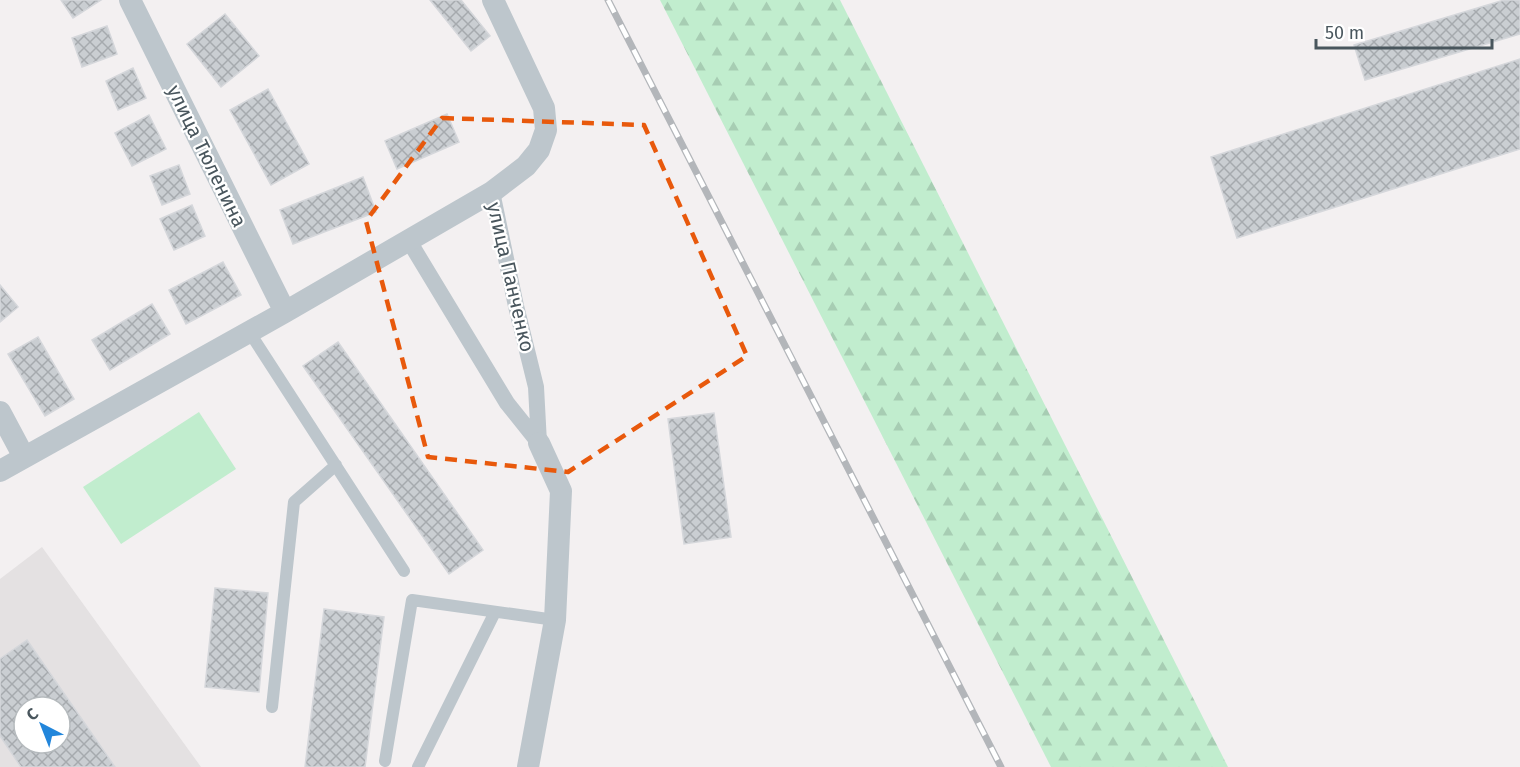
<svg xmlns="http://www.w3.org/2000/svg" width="1520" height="767" font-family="'Fira Sans',sans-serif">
	<defs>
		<pattern id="forest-firs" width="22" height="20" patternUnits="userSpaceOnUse" patternTransform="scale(1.5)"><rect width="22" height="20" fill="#c1edce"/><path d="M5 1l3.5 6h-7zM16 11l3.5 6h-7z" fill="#a7cdb3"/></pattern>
		<pattern id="building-cross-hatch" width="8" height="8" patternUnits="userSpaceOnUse" patternTransform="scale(1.5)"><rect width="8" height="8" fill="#caced2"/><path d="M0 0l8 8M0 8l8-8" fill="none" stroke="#a6aaae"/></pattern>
	</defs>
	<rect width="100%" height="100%" fill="#f3f0f1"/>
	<path fill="#e4e1e2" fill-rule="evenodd" d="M42 547 201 767H0V579ZM24 707H60V743H24Z"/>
	<path fill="#c1edce" d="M199 412 236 469 121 544 83 487Z"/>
	<path fill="url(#forest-firs)" d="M660 0H840L1228 767H1051Z"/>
	<path fill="url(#building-cross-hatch)" stroke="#d5d7db" stroke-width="1.5" fill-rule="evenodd" d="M61 0H101L73 18Z
		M430 0H461L490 36 471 51Z
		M1504 0H1520V34L1365 80 1354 45Z
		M225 14 259 56 221 87 187 44Z
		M107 26 117 54 82 67 72 38Z
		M1520 59V149L1237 238 1211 157Z
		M133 68 146 98 118 110 106 81Z
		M268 89 309 164 271 185 230 110Z
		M447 114 459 142 397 169 385 141Z
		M149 115 166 149 132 166 115 133Z
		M179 165 190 194 162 205 150 176Z
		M363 177 376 212 293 244 280 210Z
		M192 205 205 236 174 250 160 219Z
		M223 262 241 295 186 324 169 290Z
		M0 285 18 307 0 322Z
		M152 304 170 334 110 370 92 340Z
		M38 337 74 399 45 416 8 354Z
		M338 342 483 550 449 574 303 366Z
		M714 413 731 537 684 544 668 419Z
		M215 588 268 593 259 692 205 687Z
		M324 609 384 617 365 767H305Z
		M27 640 115 767H21L0 736V659ZM24 707H60V743H24Z"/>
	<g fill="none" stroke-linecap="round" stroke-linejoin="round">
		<path stroke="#bdc6cc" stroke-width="12" d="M250 333 404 571
			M272 707 294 502 336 465
			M385 761 412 600 555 620
			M418 767 495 612"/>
		<path stroke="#bdc6cc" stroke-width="16" d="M492 192 516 306 536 387 539 443
			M409 241 507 403 539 443"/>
		<path stroke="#bdc6cc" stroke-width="22" d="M130 0 285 312
			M0 412 24 457
			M0 471 285 312 492 192 526 166 539 150 546 130 544 108 493 0
			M528 767 555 620 561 491 539 443"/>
		<defs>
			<path id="rail" d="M608 0 1001 767"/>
		</defs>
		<use href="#rail" stroke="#b3b6ba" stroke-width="7"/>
		<use href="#rail" stroke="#fff" stroke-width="4.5" stroke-dasharray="14" stroke-linecap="butt"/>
	</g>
	<path fill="none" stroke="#e8590c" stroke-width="4.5" stroke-dasharray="12 8" stroke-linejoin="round" d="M442 118 644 125 747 356 568 472 428 457 366 221Z"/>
	<g text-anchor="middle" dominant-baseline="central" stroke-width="4.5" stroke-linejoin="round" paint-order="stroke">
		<g font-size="20" fill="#49565d" stroke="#fff">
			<text transform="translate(207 156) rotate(64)">улица Тюленина</text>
			<text transform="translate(511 277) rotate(77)">улица Панченко</text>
		</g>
	</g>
	<g transform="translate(42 725) rotate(318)"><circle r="28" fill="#ffffff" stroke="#b6bbbe" stroke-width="1.5"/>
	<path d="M0-4.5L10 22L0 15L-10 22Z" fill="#2286db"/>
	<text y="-9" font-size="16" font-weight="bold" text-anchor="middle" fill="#49565d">С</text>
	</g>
	<path d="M1316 39v9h176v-9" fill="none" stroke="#49565d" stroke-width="3"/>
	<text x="1325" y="39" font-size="18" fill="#49565d" stroke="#ffffff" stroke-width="4.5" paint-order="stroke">50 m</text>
</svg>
